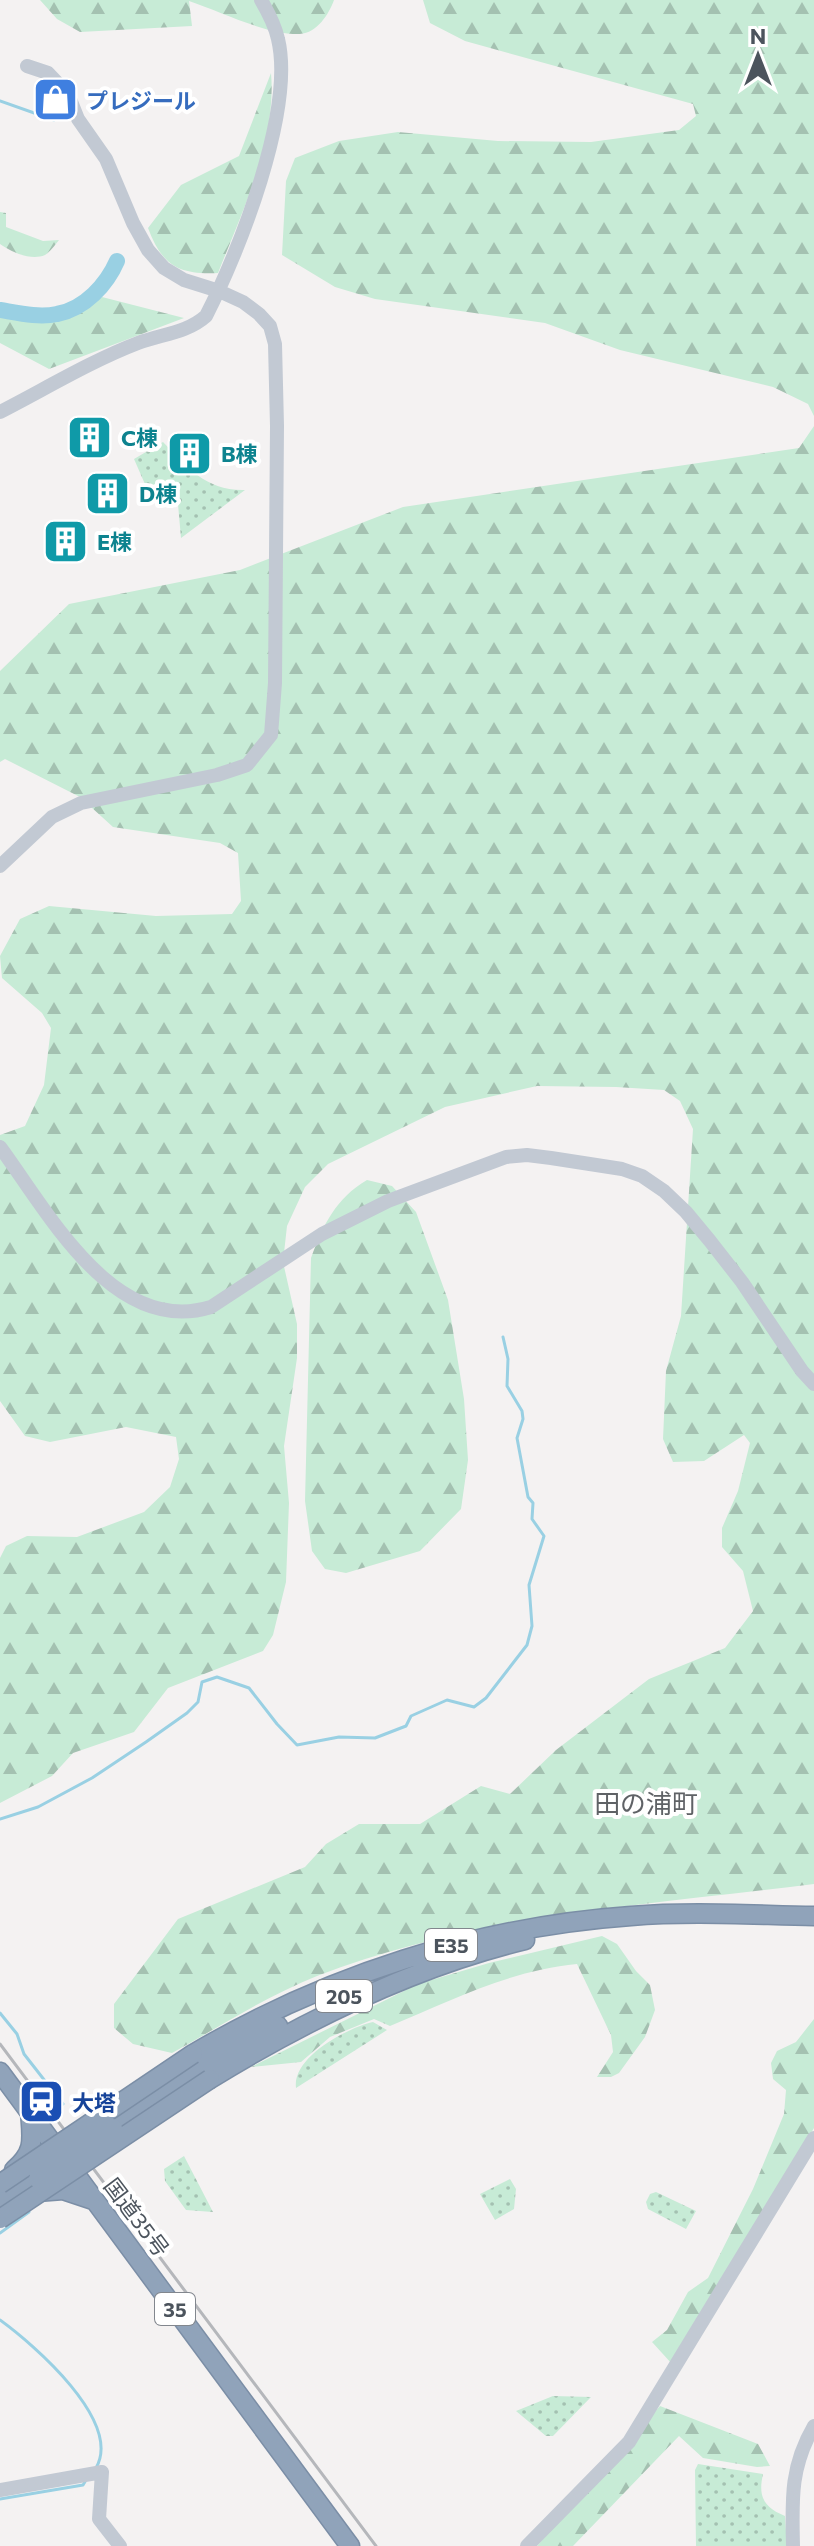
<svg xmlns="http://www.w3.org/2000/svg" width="814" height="2546" font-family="Commissioner,'Noto Sans JP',sans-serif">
	<defs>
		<pattern id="grass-dots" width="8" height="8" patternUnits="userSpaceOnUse" patternTransform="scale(2)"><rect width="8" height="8" fill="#c7ebd6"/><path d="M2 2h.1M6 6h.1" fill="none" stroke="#a4c1b1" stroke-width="1.8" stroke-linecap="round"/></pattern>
		<pattern id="forest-firs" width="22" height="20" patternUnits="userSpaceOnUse" patternTransform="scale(2)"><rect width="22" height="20" fill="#c7ebd6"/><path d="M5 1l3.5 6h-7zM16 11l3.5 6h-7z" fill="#a4c1b1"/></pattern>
	</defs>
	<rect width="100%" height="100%" fill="#f4f2f2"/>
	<path fill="url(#grass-dots)" d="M163 442C187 467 206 491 245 490L181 538 177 493 148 491 134 459Z
		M373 2022 387 2030 296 2088C292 2057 347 2028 373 2022Z
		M184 2156 213 2212 186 2210 165 2181 164 2169Z
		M510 2179 516 2189 514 2209 495 2220 480 2194Z
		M656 2192 696 2211 686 2229 648 2209 646 2202 650 2194Z
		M553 2396 591 2397 553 2436H546L516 2411Z
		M698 2464 763 2474C758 2496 763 2507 785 2516L787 2546H696L695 2470Z"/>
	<path fill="url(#forest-firs)" d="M40 0H334C329 14 317 33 300 34 266 35 222 12 189 1L192 26 80 32 57 19Z
		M423 0H814V416L808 404 773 387 620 350 545 323 375 299 335 287 282 255 286 181 295 158 339 141 398 132 498 141 591 142 679 130 696 116 693 104 465 41 430 23Z
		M271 73C277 140 242 212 218 273 178 275 162 265 148 228L181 185 239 156Z
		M0 212 6 213V227L43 241 59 240C55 245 50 252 45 255 31 261 11 252 0 244Z
		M102 297 184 318 49 369 0 343V314L54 321Z
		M814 426V1884C647 1905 476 1915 317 1976 267 1996 219 2027 172 2053L133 2044 114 2028V2004L178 1919 305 1867 326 1844 359 1824H420L481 1786 510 1794 556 1750 649 1679 725 1648 753 1611 743 1571 722 1547V1528L738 1491 750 1443 744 1435 704 1461 673 1462 663 1439 666 1371 681 1316 693 1129 680 1101 664 1090 616 1087 537 1086 445 1107 328 1164 305 1187 287 1226 283 1262 297 1324V1358L284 1446 289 1503 286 1582 273 1635 263 1651 168 1688 134 1732 73 1753 52 1776 0 1803V1558L6 1546 27 1536 77 1537 144 1512 170 1487 179 1459 176 1437 126 1427 50 1442 25 1436 0 1401V1135L25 1126 44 1085 51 1028 42 1013 2 978 0 956 20 919 49 906 156 916 232 914 241 901 238 853 220 843 113 827 80 797 5 759 0 762V671L69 604 240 570 403 507 799 448Z
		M367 1180 392 1186 416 1212 448 1300 464 1399 468 1460 461 1509 420 1551 346 1573 325 1569 312 1551 305 1501 311 1258C323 1225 336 1198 367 1180Z
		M602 1936 617 1944 636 1971 650 1985 655 2010 645 2037 619 2073 611 2077H597L613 2052 611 2035 577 1964C511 1970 450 2001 390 2026L374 2019 330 2037 301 2062 251 2067 418 1984 489 1963Z
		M814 2019V2128L672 2364 652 2342 667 2330 688 2292 708 2278 753 2189 784 2114 786 2090 773 2079 771 2063 777 2051 796 2042Z
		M660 2406 758 2444 770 2466 757 2467 703 2458 679 2436 573 2546H537Z"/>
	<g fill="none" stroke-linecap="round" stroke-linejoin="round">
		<path stroke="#99d0e3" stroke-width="3" d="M0 101 54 120
			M0 1819 38 1807 92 1778 146 1742 187 1713 198 1702 202 1682 217 1677 249 1688 277 1724 297 1745 339 1737 375 1738 406 1726 411 1716 447 1700 474 1707 486 1698 527 1645 532 1626 529 1585 544 1536 532 1519 533 1503 528 1497 517 1438 523 1419 522 1411 507 1386 508 1359 503 1337
			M0 2013 17 2034 24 2054 63 2104
			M0 2233 29 2212
			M0 2320C33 2344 123 2421 96 2468
			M0 2499 83 2485 86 2480"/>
		<path stroke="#99d0e3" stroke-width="16" d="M0 310C18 313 39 318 57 314 85 309 107 284 117 261"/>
		<defs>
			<path id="highway" d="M193 2054C327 1975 476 1927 631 1916 692 1911 753 1915 814 1916
				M0 2072 350 2546
				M210 2079C308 2019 413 1967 525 1940
				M113 2128 196 2071 278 2026
				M14 2170C36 2151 32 2139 30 2112
				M37 2192 63 2190 93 2200
				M0 2202 38 2179"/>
		</defs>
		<use href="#highway" stroke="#7b8ea6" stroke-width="21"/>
		<path stroke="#c2c9d3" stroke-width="14" d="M0 412C45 389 91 361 138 343 162 334 187 333 206 316 239 252 295 110 278 39 275 25 268 12 261 0
			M0 866 52 817 81 803 217 775 247 765 271 735 275 683 277 426 275 344 270 326 259 314 243 302 219 291 184 280 164 268 148 250 133 223 106 159 78 119 68 94 48 73 27 66
			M0 1147C48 1212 114 1337 211 1307L322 1234 388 1201 506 1157 527 1155 551 1158 622 1169 642 1176 664 1191 686 1212 710 1241 742 1282 802 1371 814 1384
			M0 2490 102 2472 99 2519 120 2546
			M527 2546 629 2442 814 2138
			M793 2546C792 2500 790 2467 814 2426"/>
		<use href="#highway" stroke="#90a3ba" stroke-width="18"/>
		<path stroke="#b5b7bb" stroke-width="3" d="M0 2044 376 2546"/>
		<defs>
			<path id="highway-bridge" d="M38 2179 113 2128
				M0 2184 193 2054
				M0 2219 210 2079"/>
		</defs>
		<use href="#highway-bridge" stroke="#7b8ea6" stroke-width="21" stroke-linecap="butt"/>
		<use href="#highway-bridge" stroke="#90a3ba" stroke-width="18"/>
	</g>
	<defs>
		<symbol id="shop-square" viewBox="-11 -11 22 22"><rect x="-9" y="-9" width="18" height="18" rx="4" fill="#3f7fe0" stroke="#fff"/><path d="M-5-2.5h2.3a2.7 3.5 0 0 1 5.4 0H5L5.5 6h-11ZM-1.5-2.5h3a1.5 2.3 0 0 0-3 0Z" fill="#fff"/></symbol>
		<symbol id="building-square" viewBox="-11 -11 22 22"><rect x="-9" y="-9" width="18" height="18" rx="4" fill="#0f9aa8" stroke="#fff"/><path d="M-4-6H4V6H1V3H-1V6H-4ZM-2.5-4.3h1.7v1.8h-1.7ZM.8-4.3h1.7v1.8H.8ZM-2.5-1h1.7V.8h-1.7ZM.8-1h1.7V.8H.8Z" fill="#fff"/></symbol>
		<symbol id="station-square" viewBox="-11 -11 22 22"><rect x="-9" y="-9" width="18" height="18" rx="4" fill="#1a4fb4" stroke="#fff"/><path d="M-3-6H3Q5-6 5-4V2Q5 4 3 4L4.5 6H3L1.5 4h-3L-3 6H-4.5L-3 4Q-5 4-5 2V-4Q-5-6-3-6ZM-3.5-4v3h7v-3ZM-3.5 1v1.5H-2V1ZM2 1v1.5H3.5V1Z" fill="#fff"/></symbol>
	</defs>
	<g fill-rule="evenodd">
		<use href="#shop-square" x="30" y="74" width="51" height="51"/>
		<use href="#building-square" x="64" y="412" width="51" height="51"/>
		<use href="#building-square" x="164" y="428" width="51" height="51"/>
		<use href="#building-square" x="82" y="468" width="51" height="51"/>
		<use href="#building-square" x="40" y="516" width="51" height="51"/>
		<use href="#station-square" x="16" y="2076" width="51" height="51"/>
	</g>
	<g text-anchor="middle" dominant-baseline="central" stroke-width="8" stroke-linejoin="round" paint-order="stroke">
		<g fill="#fff" stroke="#82878e" stroke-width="2">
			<rect x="425" y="1929" width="52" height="32" rx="6"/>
			<rect x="316" y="1980" width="56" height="32" rx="6"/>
			<rect x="155" y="2293" width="40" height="32" rx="6"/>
		</g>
		<g font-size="20" font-weight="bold" fill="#4c545d">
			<text x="451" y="1945">E35</text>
			<text x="344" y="1996">205</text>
			<text x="175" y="2309">35</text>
		</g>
		<g font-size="22" font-weight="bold" fill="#366cbe" stroke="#fff" text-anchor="start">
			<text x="86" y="100">プレジール</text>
		</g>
		<g font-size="22" font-weight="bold" fill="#0d838f" stroke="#fff" text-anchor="start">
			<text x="121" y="437">C棟</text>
			<text x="221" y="453">B棟</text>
			<text x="139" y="493">D棟</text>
			<text x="97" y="541">E棟</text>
		</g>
		<g font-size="22" font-weight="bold" fill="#164399" stroke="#fff" text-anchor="start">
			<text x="72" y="2102">大塔</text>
		</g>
		<g font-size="22" fill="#4c545d" stroke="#fff">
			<text transform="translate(137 2217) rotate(53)">国道35号</text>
		</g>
		<g font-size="26" fill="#5f6266" stroke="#fff">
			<text x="646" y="1802">田の浦町</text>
		</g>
	</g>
	<g transform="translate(758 56)" stroke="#ffffff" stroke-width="6" paint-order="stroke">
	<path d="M0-6L14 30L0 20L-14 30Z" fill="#4c545d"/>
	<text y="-12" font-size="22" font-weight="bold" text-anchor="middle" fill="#4c545d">N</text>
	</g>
</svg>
